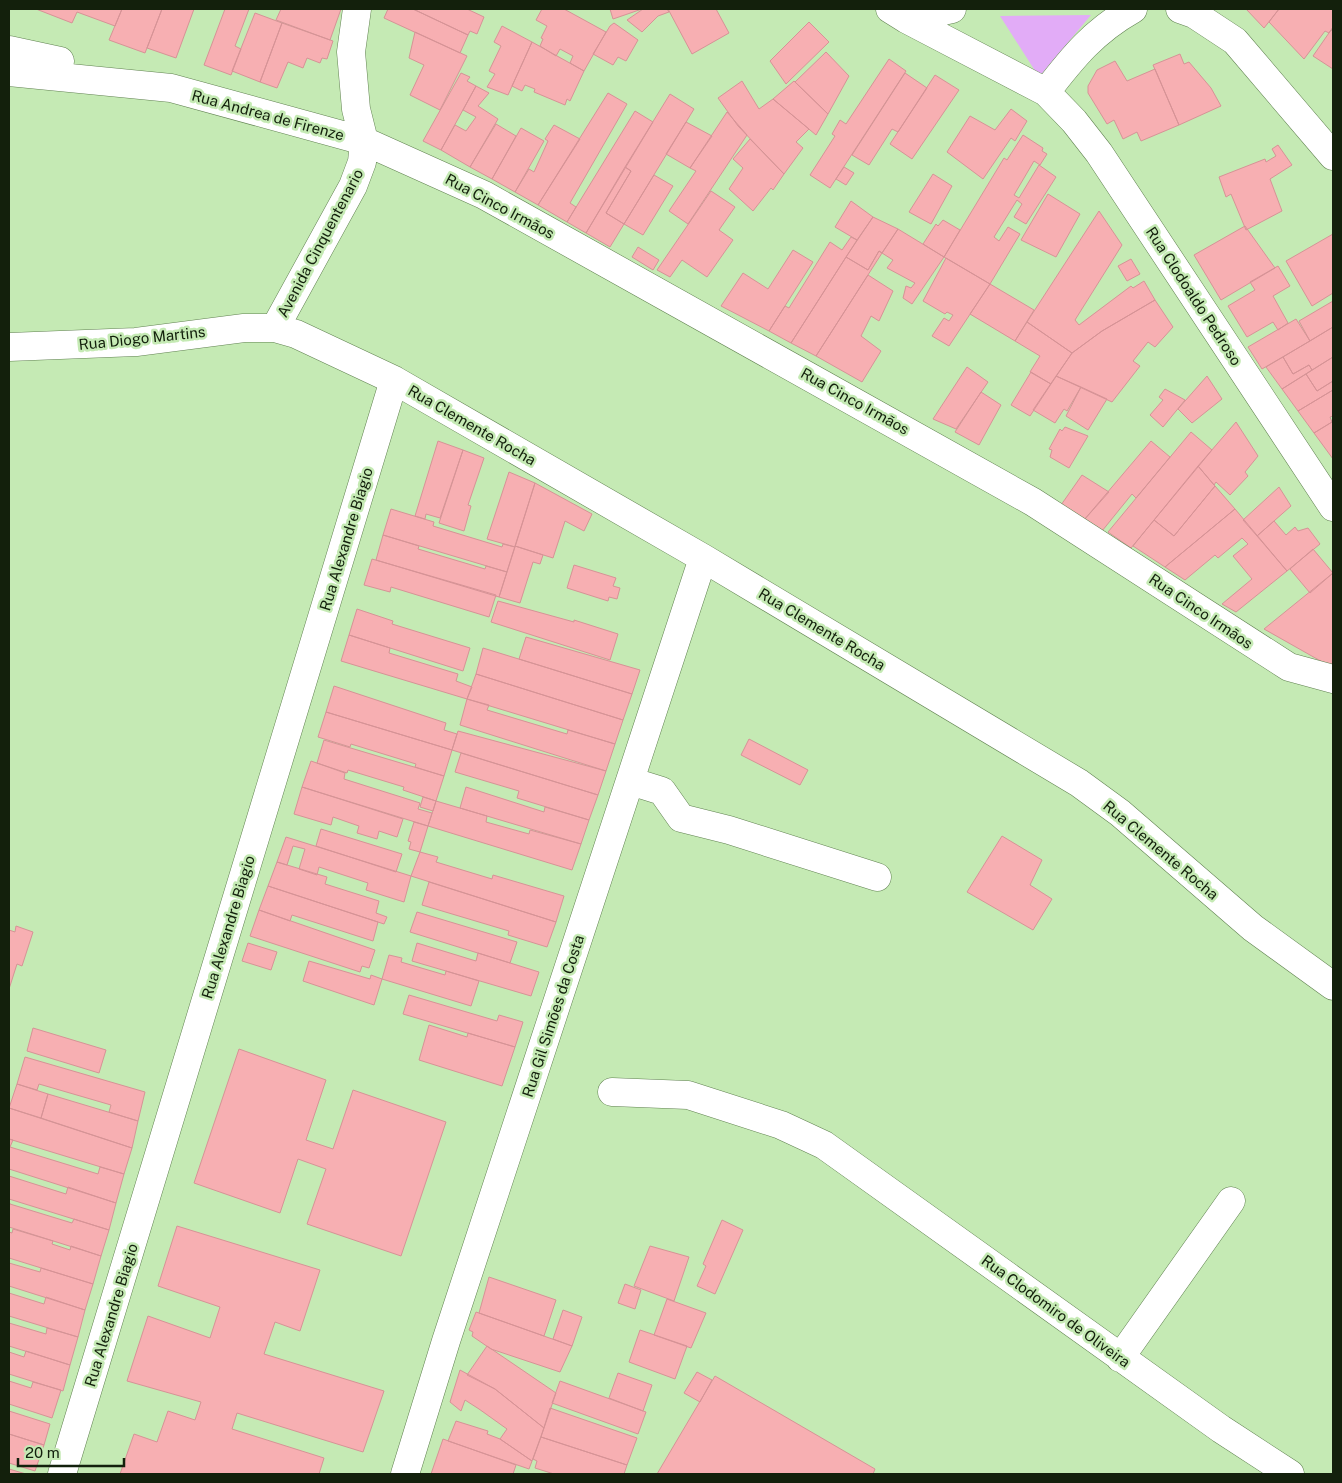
<svg xmlns="http://www.w3.org/2000/svg" width="1342" height="1483" font-family="'Public Sans',sans-serif">
	<rect width="100%" height="100%" fill="#c5eab4"/>
	<path fill="#e2acf7" d="M1091 15 1039 77 1000 16Z"/>
	<path fill="#f7afb2" stroke="#d69396" d="M36 9H122L115 26 77 12 72 23Z
		M122 9H162L145 53 109 40Z
		M162 9H194L176 58 147 48Z
		M225 9H249L235 46 241 49 231 75 204 65Z
		M281 9H341L330 40 276 20Z
		M388 9H413L468 35 460 53 384 18Z
		M413 9H467L484 17 477 34 470 31 468 35Z
		M542 9H564L606 32 584 71 570 63 573 56 560 49 556 56 540 46 543 39 541 38 547 26 536 20Z
		M610 9H642L613 19Z
		M643 9H667L669 12 658 16 642 32 627 20Z
		M668 9H716L729 33 692 54Z
		M1246 9H1279L1264 28Z
		M1279 9H1333V27L1329 33 1325 31 1304 59 1269 22Z
		M255 13 282 23 260 82 232 71Z
		M809 22 829 42 786 84 770 61Z
		M282 23 333 41 327 59 322 58 320 63 307 58 303 68 288 62 277 88 260 82Z
		M614 23 638 40 626 61 618 57 613 65 593 54 610 26Z
		M502 26 532 42 508 95 487 87 495 74 489 71 501 46 494 42Z
		M1331 30 1333 31V69L1313 56Z
		M415 32 467 56 440 110 410 95 424 65 409 58Z
		M532 42 584 71 570 101 567 99 565 105 534 92 535 89 525 85 522 91 512 86Z
		M826 52 849 76 828 114 795 82Z
		M1180 54 1184 64 1189 62 1211 88 1221 106 1179 125 1153 65Z
		M889 59 906 71 830 188 810 175 835 136 832 134 840 120 846 124Z
		M1115 61 1127 81 1155 69 1179 125 1141 141 1137 132 1123 139 1114 120 1107 124 1088 93V86L1097 70Z
		M461 73 470 77 467 81 476 86 441 150 423 141Z
		M905 73 927 88 898 132 892 129 869 165 852 155Z
		M935 75 959 90 912 159 890 144Z
		M742 81 759 109 773 99 809 129 796 142 803 148 784 174 738 126 718 98Z
		M794 81 828 114 816 135 773 99Z
		M476 86 489 93 478 106 498 119 470 167 441 150 455 125 466 131 476 117 463 110Z
		M608 93 627 104 570 203 576 207 567 222 538 205Z
		M670 94 694 109 624 224 606 213 631 171 625 167Z
		M1011 109 1027 121 1015 141 1011 138 983 179 947 152 970 116 995 130Z
		M635 111 653 122 586 233 567 222Z
		M727 112 747 135 688 224 669 211 696 171 690 168Z
		M686 122 712 136 690 168 666 154Z
		M496 124 516 136 492 179 470 167Z
		M554 125 580 139 538 205 515 192 529 169 534 172 548 141 545 139Z
		M521 128 544 141 515 192 492 179Z
		M1023 135 1043 148 1042 151 1047 154 1040 165 1034 161 1014 195 1019 198 1039 165 1056 177 1026 224 1014 217 1022 204 1017 200 994 237 999 241 1008 227 1020 234 990 284 944 257 1004 158 1007 160Z
		M750 139 784 174 773 190 771 188 753 211 729 189 743 168 733 159Z
		M1278 145 1292 165 1270 179 1282 211 1246 230 1231 194 1226 197 1219 177 1265 159 1266 162 1276 156 1272 149Z
		M625 167 631 171 606 213 624 224 610 247 586 233Z
		M844 167 854 173 846 185 836 179Z
		M933 174 952 186 931 224 909 212Z
		M654 175 673 186 643 235 624 224Z
		M711 191 735 207 719 230 733 240 707 277 682 260 670 277 657 270Z
		M1048 194 1080 214 1056 257 1021 240Z
		M851 201 873 217 857 240 835 227Z
		M1099 211 1122 245 1075 320 1079 325 1131 286 1133 288 1144 281 1155 300 1102 331 1072 353 1027 322Z
		M873 217 898 229 882 253 879 251 868 270 846 257Z
		M943 220 960 230 944 257 923 244 936 224 938 226Z
		M1245 226 1275 268 1221 300 1194 255Z
		M898 229 944 257 912 304 903 298 906 286 911 288 915 283 887 268 893 260 882 253Z
		M1333 234V293L1312 306 1286 261Z
		M851 237 857 240 791 343 769 331 785 306 789 308 830 242 842 250Z
		M638 247 659 260 653 270 632 257Z
		M793 250 813 262 769 331 721 306 743 273 768 289Z
		M879 251 882 253 816 356 791 343 846 257 868 270Z
		M946 258 990 284 949 346 932 336 944 318 949 321 953 315 947 312 945 314 923 301Z
		M1131 259 1140 274 1127 281 1118 266Z
		M1278 266 1290 286 1273 296 1288 323 1278 330 1273 322 1247 337 1228 306 1255 290 1250 282Z
		M868 275 893 291 879 321 871 316 861 336 881 351 862 382 816 356Z
		M990 284 1034 310 1015 341 970 314Z
		M1155 300 1173 327 1155 347 1148 342 1133 361 1140 366 1112 402 1056 376 1072 353 1102 331Z
		M1333 301V327L1310 341 1299 321Z
		M1296 319 1310 341 1262 369 1248 347Z
		M1027 322 1072 353 1051 384 1030 372 1040 356 1015 341Z
		M1333 327V357L1312 370 1309 365 1293 374 1283 357Z
		M1283 357 1293 374 1309 365 1312 370 1282 389 1266 367Z
		M1333 357V381L1317 391 1306 374Z
		M967 367 988 382 956 429 933 419Z
		M1031 372 1051 384 1030 416 1011 405Z
		M1306 374 1317 391 1333 381V390L1298 411 1282 389Z
		M1056 376 1081 387 1067 411 1064 409 1055 423 1033 410Z
		M1207 376 1222 399 1192 423 1178 409Z
		M1081 387 1107 399 1088 430 1066 416Z
		M1165 389 1185 400 1163 427 1150 415 1163 400 1159 397Z
		M1333 390V416L1330 417 1332 422 1314 433 1298 411Z
		M981 392 1001 405 979 445 955 432Z
		M1236 422 1258 456 1245 472 1248 476 1230 495 1216 482 1214 485 1198 466Z
		M1332 422H1333V459L1314 433Z
		M1065 427 1088 436 1069 468 1050 457 1052 450 1049 449 1060 429 1062 431Z
		M1191 432 1212 450 1131 548 1108 532Z
		M438 441 463 450 440 518 426 514 425 519 415 516Z
		M1151 441 1170 457 1136 498 1132 494 1102 531 1084 520Z
		M463 450 484 458 468 505 471 506 464 531 439 523Z
		M1198 466 1215 486 1174 536 1154 520Z
		M509 472 535 483 515 547 487 539Z
		M1082 475 1109 492 1084 520 1061 505Z
		M535 483 592 514 584 531 565 521 553 558 515 546Z
		M1215 486 1235 509 1165 567 1133 546 1154 520 1174 536Z
		M1279 487 1291 506 1257 536 1243 520Z
		M391 509 434 522 433 526 502 547 503 544 515 547 507 572 383 535Z
		M1235 509 1287 571 1236 612 1222 604 1252 579 1233 556 1248 544 1242 538 1218 558 1215 555 1185 580 1165 567Z
		M1274 521 1286 535 1295 527 1298 531 1308 528 1320 544 1287 571 1257 536Z
		M383 535 419 546 418 549 485 569 486 566 507 572 499 597 376 560Z
		M515 546 543 555 540 564 533 562 520 603 499 597Z
		M1313 549 1333 573 1310 593 1290 569Z
		M372 559 496 595 489 617 391 587 390 592 364 585Z
		M574 565 616 578 613 586 620 588 617 599 609 597 608 601 567 588Z
		M1333 573V668L1264 629Z
		M498 601 574 622V620L618 634 610 660 491 622Z
		M357 609 393 621 392 624 470 648 463 671 349 635Z
		M349 635 390 648 389 653 458 674 456 681 472 687 467 699 341 661Z
		M526 637 640 670 632 694 519 659Z
		M483 648 632 694 623 720 476 674Z
		M476 674 623 720 615 744 467 699Z
		M334 686 446 723 444 730 457 734 452 750 326 712Z
		M467 699 489 705 487 710 567 734 568 730 615 744 606 771 460 725Z
		M326 712 452 750 444 776 415 767 416 764 351 744 350 747 318 737Z
		M458 731 606 771 598 795 452 750Z
		M749 739 808 770 800 785 741 755Z
		M324 740 444 776 436 801 403 790 404 787 348 770 347 773 317 763Z
		M461 753 598 795 589 820 517 798 519 791 455 772Z
		M311 761 345 773 344 779 420 803 418 809 432 813 428 826 302 787Z
		M302 787 403 819 397 837 379 831 377 839 357 833 359 826 333 817 331 825 294 814Z
		M466 787 544 812 545 807 589 820 581 844 460 808Z
		M423 797 436 801 433 811 420 807Z
		M436 801 487 816 486 822 529 834 530 830 581 844 572 870 428 826Z
		M414 822 428 826 420 852 409 849 411 842 408 841Z
		M321 829 402 854 396 872 316 846Z
		M1002 836 1042 860 1030 885 1052 899 1033 930 967 892Z
		M286 837 411 876 404 902 366 890 368 883 319 867 317 875 299 869 305 849 293 846 287 865 277 862Z
		M420 852 438 857 436 862 492 879 493 875 564 896 556 922 411 876Z
		M277 862 327 877 325 884 379 901 376 913 387 917 384 924 268 886Z
		M429 882 556 922 547 947 508 935 509 931 422 905Z
		M268 886 378 922 373 941 292 915 290 921 259 910Z
		M259 910 375 950 369 968 362 966 360 972 250 936Z
		M417 912 517 942 510 963 410 932Z
		M16 926 33 932 22 966 17 964 9 989V930L15 932Z
		M248 943 277 952 271 970 242 961Z
		M417 943 476 961 478 953 539 972 531 996 412 961Z
		M389 955 402 958 401 962 445 975 446 971 479 981 471 1006 382 979Z
		M309 961 370 979 371 975 382 979 374 1005 303 981Z
		M409 995 497 1021 499 1015 523 1022 515 1047 403 1014Z
		M429 1025 467 1037 468 1033 515 1047 502 1086 419 1060Z
		M33 1028 106 1050 99 1073 27 1051Z
		M239 1049 326 1080 306 1140 333 1149 353 1090 446 1122 401 1256 307 1224 326 1169 298 1159 280 1213 194 1183Z
		M25 1057 145 1092 138 1121 109 1112 111 1105 39 1084 37 1090 17 1084Z
		M17 1084 48 1094 41 1118 9 1108Z
		M48 1094 138 1121 132 1148 41 1118Z
		M9 1108 132 1148 124 1174 9 1139Z
		M9 1139 13 1140 10 1147 98 1174 100 1167 124 1174 116 1203 9 1169Z
		M9 1176 66 1194 68 1187 116 1203 109 1230 9 1199Z
		M9 1201 10 1204 72 1223 74 1219 109 1230 101 1256 9 1227Z
		M722 1220 743 1230 715 1294 697 1286 706 1266 703 1264Z
		M177 1226 320 1270 300 1331 275 1322 264 1354 384 1391 363 1452 237 1413 232 1429 324 1458 319 1474H120L134 1434 157 1442 168 1411 195 1420 201 1402 127 1381 148 1316 210 1338 220 1307 158 1286Z
		M13 1229 53 1241 52 1244 70 1250 71 1246 101 1256 93 1284 9 1258V1232L12 1233Z
		M650 1246 689 1257 674 1301 634 1286Z
		M9 1263 40 1272 41 1268 93 1284 85 1310 9 1286Z
		M489 1277 556 1300 544 1336 479 1313Z
		M625 1284 641 1290 635 1309 618 1303Z
		M9 1293 44 1304 46 1297 85 1310 78 1337 9 1316Z
		M667 1299 706 1313 691 1348 654 1335Z
		M563 1310 582 1317 572 1346 553 1339Z
		M476 1312 572 1346 560 1372 491 1349 472 1336 473 1332 469 1330Z
		M9 1323 46 1334 47 1328 78 1337 70 1365 9 1346Z
		M640 1330 687 1346 675 1379 629 1362Z
		M487 1346 556 1393 544 1428 495 1389 467 1375Z
		M26 1351 70 1365 63 1391 9 1374V1352L24 1357Z
		M460 1370 495 1389 544 1428 532 1461 500 1439 507 1429 479 1409 465 1400 461 1411 450 1402Z
		M697 1372 712 1380 700 1402 684 1393Z
		M618 1373 652 1385 643 1411 609 1398Z
		M715 1376 875 1469 873 1474H657Z
		M9 1381 31 1388 33 1382 61 1390 52 1418 9 1404Z
		M560 1381 646 1412 638 1434 552 1403Z
		M550 1408 637 1438 627 1465 541 1437Z
		M9 1411 50 1424 44 1445 9 1434Z
		M456 1421 488 1431 487 1434 500 1439 532 1461 529 1469 448 1441Z
		M9 1434 44 1445 35 1471 9 1463Z
		M541 1437 627 1465 624 1474H554L535 1468 537 1461 533 1459Z
		M443 1439 516 1465 513 1474H431Z
		M9 1469 26 1474H9Z"/>
	<g fill="none" stroke-linecap="round" stroke-linejoin="round">
		<defs>
			<path id="minor" d="M890 9 906 19 1046 92 1074 121 1099 153 1333 507
				M1180 9 1194 14 1235 41 1333 156
				M906 19 952 9
				M9 50 60 61
				M9 72 171 88 364 141 484 195 1033 502 1289 667 1333 679
				M1046 92C1073 57 1094 31 1133 9
				M275 328 353 186 362 162 364 141 356 109 351 52 357 9
				M9 347 136 342 244 328H275L296 334 394 380 703 558 1079 783 1120 813 1253 928 1333 986
				M630 781 662 791 681 818 729 830 877 877
				M612 1092 688 1095 781 1125 824 1145 1221 1429 1290 1474
				M1120 1358 1231 1201
				M62 1474 394 380
				M405 1474 446 1341 703 558"/>
		</defs>
		<use href="#minor" stroke="#618251" stroke-width="29"/>
		<use href="#minor" stroke="#fff" stroke-width="28"/>
	</g>
	<g text-anchor="middle" dominant-baseline="central" stroke-width="5" stroke-linejoin="round" paint-order="stroke">
		<g font-size="15" fill="#13200c" stroke="#c5eab4">
			<text transform="translate(268 115) rotate(15)">Rua Andrea de Firenze</text>
			<text transform="translate(500 206) rotate(28)">Rua Cinco Irmãos</text>
			<text transform="translate(320 243) rotate(-62)">Avenida Cinquentenario</text>
			<text transform="translate(1194 296) rotate(57)">Rua Clodoaldo Pedroso</text>
			<text transform="translate(142 338) rotate(-6)">Rua Diogo Martins</text>
			<text transform="translate(855 401) rotate(29)">Rua Cinco Irmãos</text>
			<text transform="translate(472 425) rotate(30)">Rua Clemente Rocha</text>
			<text transform="translate(346 539) rotate(-73)">Rua Alexandre Biagio</text>
			<text transform="translate(1201 611) rotate(34)">Rua Cinco Irmãos</text>
			<text transform="translate(822 629) rotate(31)">Rua Clemente Rocha</text>
			<text transform="translate(1161 850) rotate(40)">Rua Clemente Rocha</text>
			<text transform="translate(228 927) rotate(-73)">Rua Alexandre Biagio</text>
			<text transform="translate(553 1016) rotate(-72)">Rua Gil Simões da Costa</text>
			<text transform="translate(1056 1311) rotate(36)">Rua Clodomiro de Oliveira</text>
			<text transform="translate(111 1315) rotate(-73)">Rua Alexandre Biagio</text>
		</g>
	</g>
	<rect width="1342" height="1483" fill="none" stroke="#13200c" stroke-width="20"/>
	<path d="M18 1458v8h106v-8" fill="none" stroke="#13200c" stroke-width="2.5"/>
	<text x="25" y="1458" font-size="15" fill="#13200c" stroke="#c5eab4" stroke-width="4" paint-order="stroke">20 m</text>
</svg>
